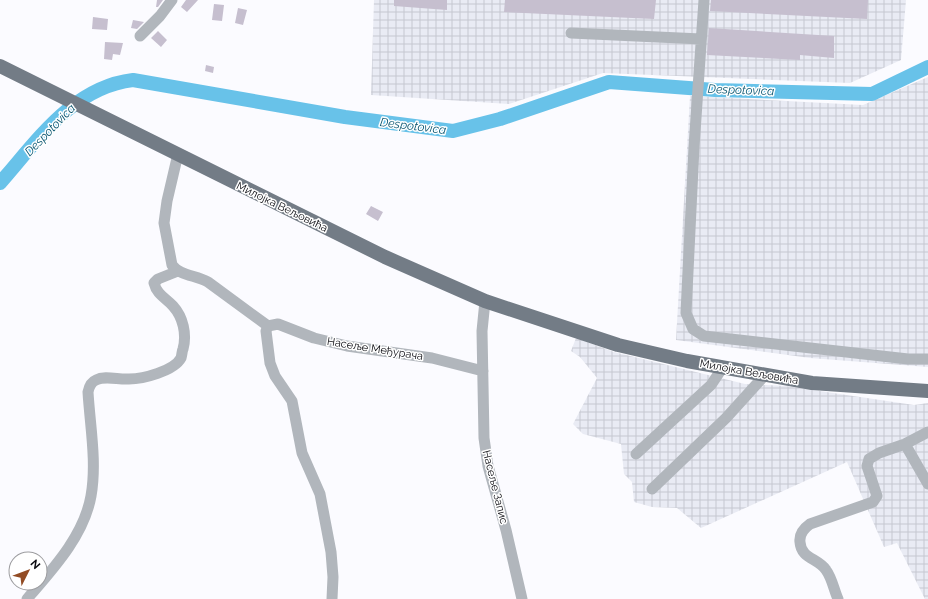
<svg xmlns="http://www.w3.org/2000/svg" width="928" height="599" font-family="Raleway,sans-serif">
	<defs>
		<pattern id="industrial-grid" width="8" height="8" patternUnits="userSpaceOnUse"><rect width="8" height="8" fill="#e9ebf4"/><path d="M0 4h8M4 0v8" fill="none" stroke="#c6c8d0"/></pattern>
	</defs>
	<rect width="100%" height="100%" fill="#fbfbff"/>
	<path fill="url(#industrial-grid)" d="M374 0H906L901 60 850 83 603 73 509 104 371 95Z
		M928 77V367L810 358 676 340 690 96 863 105Z
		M576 338 614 352 745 384 786 386 914 405 928 403V599H925L897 543 884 547 847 462 701 528 677 508 652 507 634 502 632 482 624 474 621 444 583 434 573 424 597 378 580 357 571 351Z"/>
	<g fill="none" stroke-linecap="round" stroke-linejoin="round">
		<path stroke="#68c2e9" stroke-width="14" d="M0 183C37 141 73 87 133 80L345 117 453 131 500 119 609 82 715 90 872 94 928 67"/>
	</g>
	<path fill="#c6bfcf" d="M157 0H163L158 7H156Z
		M186 0H198L187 12 181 7Z
		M394 0H447V10L394 6Z
		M505 0H656L654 19 504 12Z
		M711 0H868L867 19 710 11Z
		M214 4 224 5 222 21 212 20Z
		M238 8 247 10 243 25 235 23Z
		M93 17 108 19 107 30 92 29Z
		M133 20 144 22 137 29 131 28Z
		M709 28 834 36V58L800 55V60L707 55Z
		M158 31 167 40 161 47 151 38Z
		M105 42 123 43 120 55 113 54 112 60 104 59Z
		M206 65 214 67 213 73 205 71Z
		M371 206 383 212 378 221 366 214Z"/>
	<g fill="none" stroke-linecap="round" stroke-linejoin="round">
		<path stroke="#b1b6bc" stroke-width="11" d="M704 0 694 147 686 313 693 329 704 336 908 359H928
			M571 33 701 39
			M140 36 160 16 172 0
			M178 154 167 201 164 223 172 265C180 276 196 275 208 282L268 326
			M485 301 482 331 484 438 488 466 506 530 522 599
			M905 444 928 484
			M636 454 711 385 723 367
			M652 489 726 418 764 376
			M27 599C52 570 84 536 91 496 97 462 90 426 88 392 89 387 91 382 96 380 105 375 119 380 129 379 143 379 174 371 181 358 182 355 182 351 183 349 187 334 183 317 173 306 166 298 157 295 154 283L158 279 178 271
			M332 599 333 577 331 552 320 494 302 453 292 401 275 376 270 363 266 331 268 326 278 324 314 338 347 346 432 358 483 371
			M838 599C834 590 832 578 826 570 818 558 801 559 800 542 799 534 803 529 810 524L873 502 877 496 867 466 869 459 879 453 905 444 928 432"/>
		<path stroke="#737c86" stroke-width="14" d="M0 66 385 257 485 301 618 345 687 361 812 383 928 391"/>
	</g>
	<g text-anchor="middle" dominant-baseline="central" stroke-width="3" stroke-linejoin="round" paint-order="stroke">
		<g font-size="11" fill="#0b0b11" stroke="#fff">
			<text transform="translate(282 207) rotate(26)">Милојка Вељовића</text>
			<text transform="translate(375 349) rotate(9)">Насеље Међурача</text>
			<text transform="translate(749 372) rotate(10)">Милојка Вељовића</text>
			<text transform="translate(495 487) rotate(76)">Насеље Запис</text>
		</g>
		<g font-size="12" font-style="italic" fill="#06536e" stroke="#fff">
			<text transform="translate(741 90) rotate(2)">Despotovica</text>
			<text transform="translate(413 126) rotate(7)">Despotovica</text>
			<text transform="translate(50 130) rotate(-46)">Despotovica</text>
		</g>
	</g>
	<g transform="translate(28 571) rotate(48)"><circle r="19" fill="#ffffff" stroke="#9d9da0"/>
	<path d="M0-3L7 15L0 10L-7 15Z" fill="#924c24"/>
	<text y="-6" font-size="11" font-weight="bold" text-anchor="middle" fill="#0b0b11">N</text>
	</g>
</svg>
